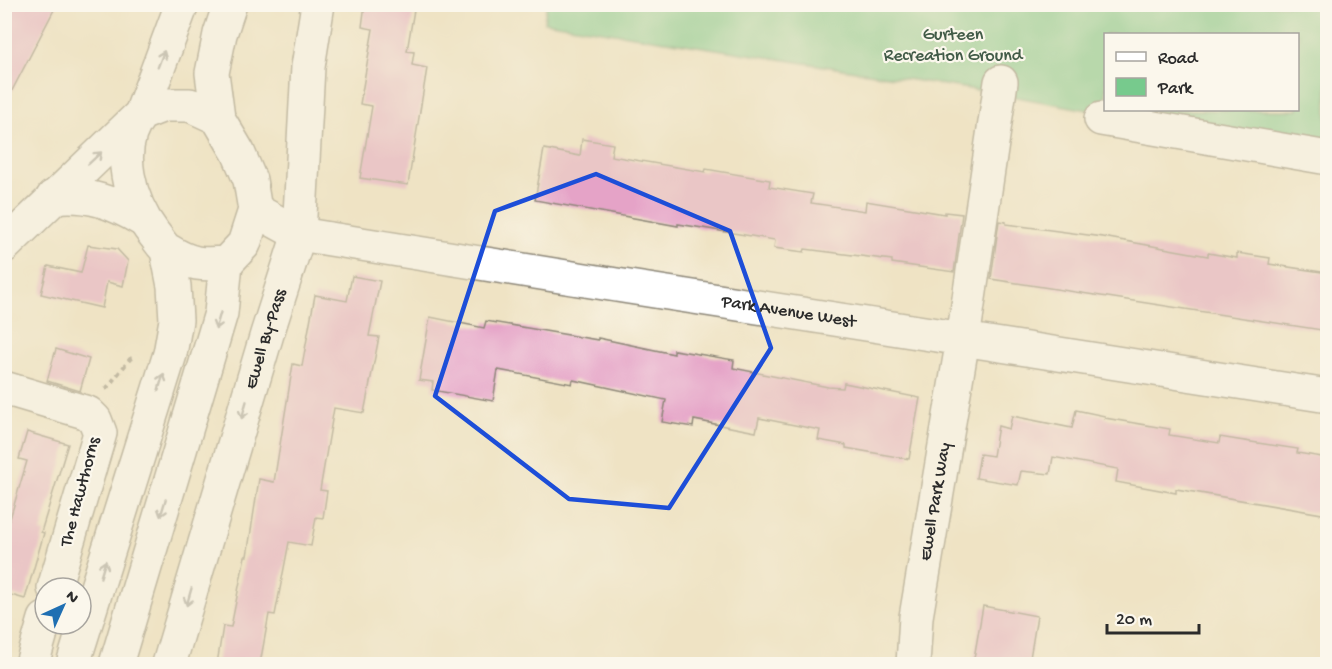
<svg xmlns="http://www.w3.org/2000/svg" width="1332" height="669" font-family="'Gochi Hand',sans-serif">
	<rect width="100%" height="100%" fill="#fbf7ec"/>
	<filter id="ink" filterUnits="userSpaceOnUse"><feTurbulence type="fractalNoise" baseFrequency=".0167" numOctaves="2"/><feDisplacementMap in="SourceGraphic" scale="12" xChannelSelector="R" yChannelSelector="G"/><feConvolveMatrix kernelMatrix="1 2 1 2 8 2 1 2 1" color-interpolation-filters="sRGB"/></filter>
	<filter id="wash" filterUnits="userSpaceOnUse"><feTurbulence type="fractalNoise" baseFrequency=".008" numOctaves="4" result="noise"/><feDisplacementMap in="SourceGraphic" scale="24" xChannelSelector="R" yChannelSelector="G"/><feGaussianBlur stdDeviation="1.35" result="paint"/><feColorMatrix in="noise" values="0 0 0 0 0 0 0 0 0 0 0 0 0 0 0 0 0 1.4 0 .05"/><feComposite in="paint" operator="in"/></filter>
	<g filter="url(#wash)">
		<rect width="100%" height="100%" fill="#efe3c4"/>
		<path fill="#77ca8d" stroke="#517a5c" stroke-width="1.5" fill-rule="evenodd" d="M547 4 1327 5V154L989 92 544 22ZM1106 34H1298V110H1106Z"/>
		<g id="blocks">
			<path fill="#e5a3c7" d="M4 4H57L4 106Z
				M365 4H415L407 51 414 52 412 65 427 68 408 185 360 178 372 106 360 104 373 29 362 27Z
				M582 139 613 144 611 156 705 172 706 169 770 180 769 187 813 194 811 203 865 211 866 201 945 214V212L962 214 954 272 892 263V260L805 249 804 252 774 248 775 240 678 224V226L535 200 544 149 580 156Z
				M999 221 1006 222V224L1103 237 1208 256V253L1237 258V253L1270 258 1269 264 1328 273V331L991 279Z
				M88 245 117 249 128 261 123 286 107 282 102 308 41 294 48 266 81 273Z
				M352 276 380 281 369 336 379 337 364 413 334 408 320 490 327 491 323 518 316 517 311 546 289 542 275 615 269 614 260 664H217L223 626 231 627 245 556H247L259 479 274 482 293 364 302 366 315 295 347 301Z
				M430 317 484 328 486 321 598 340V338L674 354V350L734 360 733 368 828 387 843 388 844 383 920 398 909 459 846 448V445L818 440 820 430 759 418 756 432 694 420 693 427 662 422 666 400 573 380 572 384 498 370 493 401 432 390 433 382 419 380Z
				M56 349 89 359 80 391 47 381Z
				M1076 410 1105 416V418L1170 429 1169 435 1219 443 1220 437 1238 440 1298 449 1297 453 1328 458V515L1176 489V493L1116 482 1118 469 1053 457 1050 474 1021 471 1018 485 976 478 980 454 993 456 998 426 1009 429 1012 416 1072 428Z
				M27 432 68 444 41 532 44 533 25 599 4 593V521L9 522 27 461 19 459Z
				M983 606 1037 616 1029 664H973Z"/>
		</g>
	</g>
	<g filter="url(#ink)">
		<use href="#blocks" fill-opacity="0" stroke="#8d8778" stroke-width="1.5"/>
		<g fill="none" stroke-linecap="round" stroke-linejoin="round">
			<defs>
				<g id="minor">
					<path d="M1101 119 1328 158"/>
					<path d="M53 197C90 193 112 202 143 220"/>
					<path id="s1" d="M255 210 299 234 629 287 1328 396"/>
					<path d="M4 246 137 118"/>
					<path d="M4 388 88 413 95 420 100 433 54 588"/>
					<path d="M32 664 45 619"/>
					<path id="s2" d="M169 664 267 334 299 234 308 67 318 4"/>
					<path id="s3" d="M913 664 916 617 963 339 1001 82"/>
				</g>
				<path id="highway" d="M164 105H190L218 118 238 152 250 180 255 210 244 244 226 263C202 265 191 265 169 251 163 248 159 240 154 234 130 203 113 148 141 114Z
					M141 114 182 4
					M218 118 212 73 220 34 230 4
					M73 664 170 354 176 320 174 286 167 251
					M116 664 221 313 226 263"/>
			</defs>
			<use href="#minor" stroke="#8d8778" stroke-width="36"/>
			<use href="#highway" stroke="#8d8778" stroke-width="36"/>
			<path stroke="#8d8778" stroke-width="4" stroke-dasharray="4.5 4.5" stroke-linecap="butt" d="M106 389 130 359 135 357"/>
			<use href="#minor" stroke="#fff" stroke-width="33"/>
			<use href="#highway" stroke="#fff" stroke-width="33"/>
		</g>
		<defs><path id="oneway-shaft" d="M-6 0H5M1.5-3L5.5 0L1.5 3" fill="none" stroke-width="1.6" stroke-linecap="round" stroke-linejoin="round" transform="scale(1.5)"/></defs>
		<g stroke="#a0a0a0">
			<use href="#oneway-shaft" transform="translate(161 59) rotate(-69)"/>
			<use href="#oneway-shaft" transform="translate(95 158) rotate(-43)"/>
			<use href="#oneway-shaft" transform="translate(218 321) rotate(106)"/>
			<use href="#oneway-shaft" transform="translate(161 382) rotate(-73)"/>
			<use href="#oneway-shaft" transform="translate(244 410) rotate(106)"/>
			<use href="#oneway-shaft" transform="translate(163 508) rotate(107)"/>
			<use href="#oneway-shaft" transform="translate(103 569) rotate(-73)"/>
			<use href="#oneway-shaft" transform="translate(189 597) rotate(106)"/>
		</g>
	</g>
	<path d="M0 0H1332V669H0ZM596 174 730 231 771 348 669 508 569 499 435 396 495 211Z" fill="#efe3c4" fill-opacity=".55" fill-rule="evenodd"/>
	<path fill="none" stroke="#1d4ed8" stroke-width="4.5" stroke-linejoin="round" d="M596 174 730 231 771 348 669 508 569 499 435 396 495 211Z"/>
	<g text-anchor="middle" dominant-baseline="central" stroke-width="4.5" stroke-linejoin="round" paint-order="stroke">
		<g font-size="18" fill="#425b48" stroke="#fbf7ec">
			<text x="953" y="35">Gurteen<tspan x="953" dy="21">Recreation Ground</tspan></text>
		</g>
		<g font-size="18" fill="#2b2b2b" stroke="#fbf7ec">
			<text stroke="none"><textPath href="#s1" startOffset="546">Park Avenue West</textPath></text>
			<text stroke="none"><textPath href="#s2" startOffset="339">Ewell By-Pass</textPath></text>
			<text transform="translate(81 492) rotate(-75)">The Hawthorns</text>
			<text stroke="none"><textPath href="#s3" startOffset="164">Ewell Park Way</textPath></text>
		</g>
	</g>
	<rect width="1332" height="669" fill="none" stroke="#fbf7ec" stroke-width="24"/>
	<rect x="1104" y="33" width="195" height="78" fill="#fbf7ec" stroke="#a8a59f" stroke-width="1.5"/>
	<rect x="1116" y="52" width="30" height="9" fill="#ffffff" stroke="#a8a59f" stroke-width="1.5"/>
	<text x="1158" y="63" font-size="18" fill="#2b2b2b">Road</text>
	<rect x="1116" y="78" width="30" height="18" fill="#77ca8d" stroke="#a8a59f" stroke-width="1.5"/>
	<text x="1158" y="93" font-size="18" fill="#2b2b2b">Park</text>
	<g transform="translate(63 606) rotate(45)"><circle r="28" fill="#fbf7ec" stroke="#a8a59f" stroke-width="1.5"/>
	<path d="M0-4.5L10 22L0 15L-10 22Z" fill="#1f6fb2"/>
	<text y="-9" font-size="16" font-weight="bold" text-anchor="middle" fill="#2b2b2b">N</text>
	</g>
	<path d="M1107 624v9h92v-9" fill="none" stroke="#2b2b2b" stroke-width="3"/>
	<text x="1116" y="624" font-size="18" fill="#2b2b2b" stroke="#fbf7ec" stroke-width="4.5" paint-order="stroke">20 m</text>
</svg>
